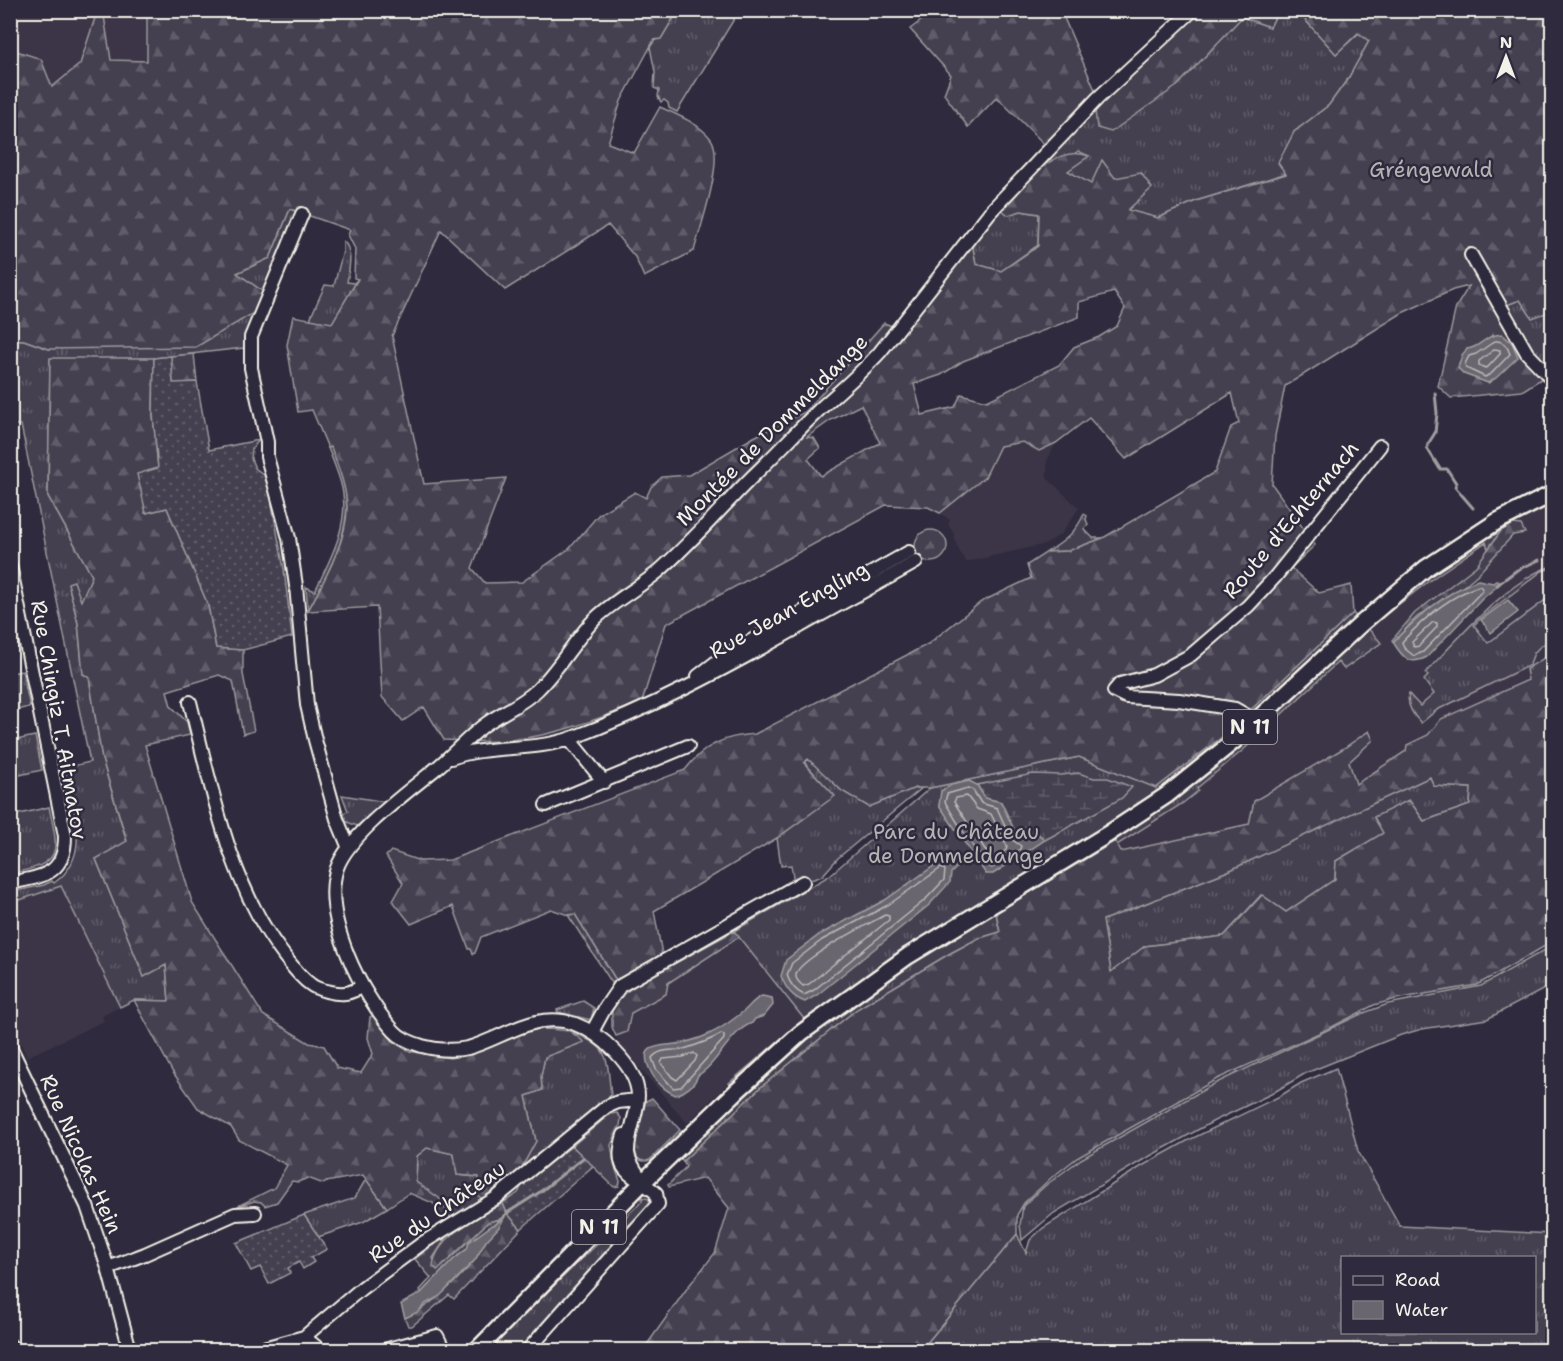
<svg xmlns="http://www.w3.org/2000/svg" width="1563" height="1361" font-family="'Shantell Sans',sans-serif">
	<defs>
		<pattern id="grass-tufts" width="24" height="20" patternUnits="userSpaceOnUse" patternTransform="scale(1.5)"><rect width="24" height="20" fill="#454050"/><path d="M3 7l-1-3M5 7V3M7 7l1-3M15 17l-1-3M17 17v-4M19 17l1-3" fill="none" stroke="#605c69"/></pattern>
		<pattern id="forest-firs" width="22" height="20" patternUnits="userSpaceOnUse" patternTransform="scale(1.5)"><rect width="22" height="20" fill="#454050"/><path d="M5 1l3.5 6h-7zM16 11l3.5 6h-7z" fill="#605c69"/></pattern>
		<pattern id="wetland-marsh" width="20" height="14" patternUnits="userSpaceOnUse" patternTransform="scale(1.5)"><rect width="20" height="14" fill="#454050"/><path d="M1 5h8M5 5V1M11 12h8M15 12V8" fill="none" stroke="#605c69"/></pattern>
		<pattern id="garden-dots" width="8" height="8" patternUnits="userSpaceOnUse" patternTransform="scale(1.5)"><rect width="8" height="8" fill="#454050"/><path d="M2 2h.1M6 6h.1" fill="none" stroke="#605c69" stroke-width="1.8" stroke-linecap="round"/></pattern>
	</defs>
	<rect width="100%" height="100%" fill="#2f2a3d"/>
	<filter id="ink" filterUnits="userSpaceOnUse"><feTurbulence type="fractalNoise" baseFrequency=".0167" numOctaves="2"/><feDisplacementMap in="SourceGraphic" scale="12" xChannelSelector="R" yChannelSelector="G"/><feConvolveMatrix kernelMatrix="1 2 1 2 8 2 1 2 1" color-interpolation-filters="sRGB"/></filter>
	<g filter="url(#ink)">
		<path fill="#3b3647" d="M11 11H160L158 133 11 128Z
			M1023 442 1039 451 1056 443 1047 461V478L1079 508 1061 534 1046 544 966 562 957 547 953 532 948 525 950 520 940 513 985 477 1000 446Z
			M1550 505 1552 507V653L1526 669 1528 679 1441 719 1428 735 1407 745 1406 751 1355 784 1250 824 1121 852 1117 845 1198 791 1196 789 1242 751 1338 661 1344 669 1369 632 1362 623 1378 608 1385 615 1433 578 1491 537Z
			M61 886 120 1007 102 1016 104 1021 27 1057 11 1022V903Z
			M734 931 804 1019 729 1083 687 1123 619 1044 612 1027V1011L622 995 639 983Z"/>
		<path fill="url(#grass-tufts)" stroke="#9c989c" stroke-width="1.5" fill-rule="evenodd" d="M678 11H739L677 112 669 108 668 103 664 100 661 102 658 97 659 90 654 88 655 72 650 47 655 40 661 38Z
			M1278 11H1297L1336 54 1359 33 1369 41 1349 77 1329 105 1294 132 1287 173 1196 201 1158 218 1127 210 1067 171 1089 156 1078 151 1001 209 1008 214 1021 211 1039 214 1038 245 1001 271 976 264 972 243 990 212 1098 98 1177 86 1242 17 1270 27Z
			M290 209 299 212 265 293 237 273 270 258Z
			M343 241C354 250 349 269 347 282L354 283 358 279 332 324 310 319 325 285 334 286 343 251Z
			M1551 291 1552 294V359L1547 375 1501 307 1520 300 1532 317Z
			M257 311 247 334 244 348 154 358 50 359 48 496 92 576 81 602 68 583 78 623 83 674 89 677 102 759 127 842 96 859 144 977 166 964 169 1001 134 1000 120 1007 61 886 11 903V892L44 885 52 881 54 883C94 855 72 808 64 768L90 762 21 425H15L14 420H11L10 339 24 340 49 349Z
			M331 447C336 460 342 474 345 487 354 530 327 574 308 611L306 587 315 591C330 560 350 524 342 488 339 474 333 461 328 448Z
			M1084 514 1087 516 1086 519 1088 525 1084 529 1093 538H1103L1068 551 1047 552C1064 542 1076 532 1084 514Z
			M1486 529 1491 537 1501 531 1488 549 1486 542 1433 578 1385 615 1378 608Z
			M1552 566V568L1542 571 1482 617 1474 625 1488 643 1552 595V614L1546 618 1552 629V639C1540 646 1533 650 1530 665L1437 710 1421 723C1413 715 1406 705 1409 694L1420 706 1434 694 1424 680 1428 676 1425 673C1456 641 1510 578 1552 566Z
			M1353 613C1362 624 1373 632 1381 643L1344 669 1338 662 1242 751 1197 788 1198 791 1183 803 1117 845 1115 841 996 913 1000 932 977 939 949 954 857 1009 761 1087 683 1161 675 1152 736 1091 729 1083 804 1019 734 931 829 876 930 788 1079 757 1156 788 1222 737Z
			M22 671 30 707 11 711V673Z
			M35 736 42 770 11 777V741Z
			M809 759 842 791 869 807 915 788H922L838 858 822 876 814 879 794 883 791 865 781 866 777 838 834 796 804 762Z
			M1430 777 1434 786 1471 788 1470 805 1424 821 1409 800 1374 818 1384 833 1336 861 1335 879 1286 912 1261 895 1224 936 1145 946 1111 973 1103 920 1228 871Z
			M342 795 386 802 357 826 347 822 343 813 348 811Z
			M49 807C59 852 63 863 13 873L10 859 11 816Z
			M575 914 616 980 612 983 568 915Z
			M1552 946V985L1487 1019 1422 1029 1401 1035 1306 1073 1271 1094 1214 1121 1141 1161 1054 1213 1022 1240 1020 1225 1023 1206 1046 1185 1081 1159 1214 1084 1361 1014 1388 1004 1481 986Z
			M583 1001 594 1008 591 1020 558 1012 557 1010Z
			M570 1031C611 1048 606 1054 611 1095L522 1167 536 1141 526 1096 542 1090 541 1076 545 1057 583 1042Z
			M1336 1068 1358 1151 1400 1226 1552 1234V1350H921L1017 1234 1026 1253 1030 1240 1043 1228 1142 1166 1187 1141 1280 1096 1301 1083ZM1342 1258H1534V1332H1342Z
			M427 1148 454 1154 457 1175 479 1177 483 1199 451 1219 416 1182 417 1156Z
			M366 1179 387 1208 363 1222 318 1237 304 1215 355 1198Z
			M642 1197 649 1199 650 1204 649 1207 629 1225 518 1350H487L642 1201Z
			M500 1219 496 1225 453 1260 421 1293 420 1290 431 1278 415 1259 433 1245 446 1238 433 1258 438 1270 488 1222Z"/>
		<path fill="url(#forest-firs)" stroke="#9c989c" stroke-width="1.5" fill-rule="evenodd" d="M674 10 677 12 661 39 654 40 621 101 608 143 634 153 660 107C676 114 700 124 711 139 725 158 700 228 694 251L644 277 635 257 608 225 505 290 441 230 392 336 424 484 506 478 472 568 485 583 522 582 570 548 599 514 635 492 646 498 651 487 662 477 689 475 754 437 805 412 884 323 897 328 972 243 976 264 1001 271 1038 246 1039 214 1021 211 1008 215 1001 209C1022 187 1054 142 1089 156L1068 171 1091 184 1102 160 1115 178 1141 173 1152 188 1128 210 1158 218 1196 201 1286 174 1278 163 1294 132 1329 105 1349 77 1369 41 1358 33 1336 54 1297 11H1552V294L1551 292 1546 313 1532 318 1520 300 1501 307 1547 375 1552 359V379L1547 375 1522 391 1451 398 1438 386 1456 307 1469 286 1453 290 1402 313 1285 386 1275 436 1272 484 1315 545 1291 568 1319 593 1351 585 1353 613 1222 737 1156 788 1079 757 930 788H915L869 807 842 791 808 759 804 763 835 796 777 838 654 911 662 954 616 980 575 914 568 915 551 909 481 937 475 953 473 954 471 949H469L453 906 411 924 393 901 403 883 386 856 391 851 420 861 450 860 685 770C704 745 724 736 755 734L928 644 981 602 1031 578 1027 565 1047 552 1068 551 1103 538 1215 472 1231 427 1239 423 1232 393 1126 459 1089 418 1056 443 1039 451 1023 442 1000 446 985 477 940 513 928 507 886 505 666 624 642 702C602 717 561 734 518 739 493 743 469 741 444 740L424 707 403 721 382 697 377 607 308 611C323 582 348 540 347 506 346 486 338 466 331 447L328 448 312 410 298 412 287 345 293 316 332 323 358 279 354 278 355 249 348 235 350 230 290 209 270 258 237 273 265 293 257 311 196 347 49 349 24 340 11 339 10 53 14 50 41 59 52 87 80 64 95 18 104 16 111 60 147 61V11ZM1114 292 1125 308 1117 326 1099 337 1074 347 1059 365 987 401 961 394 955 407 922 415 914 384 941 375 963 361 1079 317V302ZM1493 335 1514 361C1504 368 1498 377 1488 383L1464 374 1459 363 1467 349H1473ZM861 405 880 443 821 476 808 459 820 448 814 438 807 437 831 420Z
			M934 11H1061L1098 97 1193 11H1278L1270 27 1242 17 1177 86 1111 132 1097 128 1095 110 1098 99 1049 149 997 97 968 127 944 94 951 75 910 29Z
			M194 354 197 382 173 384 171 356Z
			M50 358H154L153 415 158 468 145 513 167 508 208 605 216 648 243 650V674L254 731 243 734 233 681 219 675 167 691 171 706 187 722 190 735 145 745 192 902 263 1015 309 1043 324 1046 337 1068 361 1073 373 1054 368 1038 370 1017 374 1015 393 1042 409 1051 450 1058 471 1053 526 1030 549 1029 570 1031 584 1042 545 1057 541 1076 542 1090 526 1096 536 1141 522 1167 483 1199 477 1195 479 1177 457 1175 454 1154 427 1148 417 1156 416 1182 439 1198 451 1219 444 1223 433 1203 409 1193 387 1208 363 1175 321 1183 308 1178 298 1182 292 1181 277 1202 265 1206 261 1202 254 1201 232 1209 274 1188 287 1165 239 1140 231 1127 198 1108 172 1071 134 1000 169 1001 166 965 144 977 96 859 127 841 102 759 89 677 83 674 78 623 68 583 74 581 81 601 92 576 48 496Z
			M1513 524 1521 525 1525 533 1513 535 1479 573 1465 585 1417 617 1393 642 1392 640 1415 613 1476 566 1501 531Z
			M915 546a16 16 0 1 1 32 0a16 16 0 1 1-32 0Z
			M1552 653V942L1477 985 1396 999 1374 1005 1330 1028 1217 1079 1077 1158 1051 1178 1024 1203 1017 1215V1234L921 1350H643L688 1287 715 1253 729 1208 705 1178 669 1187 668 1185 686 1167 683 1161 761 1087 857 1009 949 954 977 939 1000 932 996 913 1115 841 1121 852 1249 824 1254 801 1344 748 1369 731 1373 740 1349 762 1356 784 1406 751 1407 745 1428 735 1441 719 1528 680 1526 669ZM1430 777 1434 786 1471 788 1470 805 1424 821 1409 800 1374 817 1383 833 1336 861 1335 879 1286 912 1262 895 1224 936 1145 946 1111 972 1103 920 1228 871Z
			M734 931 739 937 668 983 666 994 631 1013 627 1032 616 1036 612 1027V1011L622 995 639 983Z
			M652 1098 680 1130 650 1160C621 1169 643 1114 646 1101Z
			M617 1113 621 1118 620 1126 611 1145 615 1167 620 1181 619 1186 614 1187 572 1146 610 1114Z
			M503 1203 507 1213 521 1229 454 1299 449 1295 412 1326H408L405 1318C431 1306 455 1283 474 1261 479 1255 481 1247 486 1241 494 1230 499 1228 506 1214L500 1219 488 1222 438 1270 433 1267C435 1236 479 1218 503 1203Z"/>
		<path fill="url(#wetland-marsh)" stroke="#9c989c" stroke-width="1.5" d="M1078 773 1094 778H1108L1132 787 1122 798 1045 840 1035 831 1023 839 1017 836 1001 802 985 798 977 785 1033 774 1061 775Z"/>
		<path fill="url(#garden-dots)" stroke="#9c989c" stroke-width="1.5" d="M171 356 173 383 197 382 209 450 259 440 252 449 251 459 255 468 264 475 269 489 284 569 292 637 243 650 216 648 208 605 167 508 146 513 137 474 158 468 153 415 154 358Z
			M572 1146 593 1166 521 1229 507 1213 503 1203 518 1193 522 1185Z
			M304 1215 327 1249 311 1258 314 1262 303 1269 299 1262 288 1268 290 1273 269 1284 260 1267 251 1271 236 1243Z"/>
		<path fill="#6a6670" stroke="#a19ea0" stroke-width="1.5" d="M1502 334 1512 343 1518 357 1496 378 1488 383 1464 374 1458 368 1462 355 1467 349C1481 348 1484 335 1502 334Z
			M1478 580 1493 583 1497 580 1500 584 1483 598 1427 657C1409 666 1403 658 1393 642 1418 617 1445 592 1478 580Z
			M1508 600 1518 612 1491 633 1481 620Z
			M969 781 977 785 985 798 1001 802 1017 836 1023 839 1035 831 1045 840 993 874H986L939 805 941 791 951 785Z
			M947 860 955 865 956 868 951 873 950 882 929 905 817 995 805 1002C792 997 786 989 781 976L786 960 819 935 885 900 941 861Z
			M762 996 772 998 773 1005 764 1016 755 1019 752 1023C730 1031 717 1065 698 1075 695 1085 685 1092 676 1095 665 1091 655 1081 650 1070 636 1041 665 1047 682 1043 691 1041 701 1038 709 1034 721 1029 734 1019 744 1011 751 1005 753 1000 762 996Z
			M507 1213 499 1227 486 1241 475 1260 440 1296 425 1304 418 1312 405 1318 401 1304 421 1293 453 1260 467 1249 469 1242 491 1226 496 1224Z"/>
		<g fill="none" stroke-linecap="round" stroke-linejoin="round">
			<path stroke="#bdb9b8" stroke-width="1.5" d="M1495 341C1503 340 1508 347 1510 354L1492 373 1485 377 1466 368 1465 364 1469 356 1476 354Z
				M1495 349 1500 350V354L1488 367 1485 368 1479 365V361Z
				M1479 586 1482 588V591L1423 652 1414 656 1404 648 1402 642C1423 619 1449 596 1479 586Z
				M1433 622 1437 623V627L1419 646 1414 647 1412 642Z
				M968 788 973 790 981 803 997 808 1011 839 1021 846 1020 849 992 868C981 863 953 815 945 802L947 794Z
				M967 796 977 809 991 814 1007 846 1006 850 994 858 990 857 954 802 956 798Z
				M941 868 945 870 944 880 925 900 814 990 804 995C795 991 790 984 787 975L792 963 822 940 888 905Z
				M885 915 889 916V920L809 984 803 986C800 983 795 980 796 975 796 960 871 923 885 915Z
				M721 1034 724 1035V1039L681 1087 673 1088 656 1069 652 1058C659 1048 673 1051 684 1049 697 1045 709 1041 721 1034Z
				M694 1053 697 1056 695 1061 677 1080 672 1077 661 1063 663 1059 683 1057Z"/>
			<path stroke="#a19ea0" stroke-width="3" d="M1435 393 1437 413 1435 433 1428 444 1427 448 1440 469H1447L1456 483 1455 487 1473 508
				M1497 585 1517 570 1539 560
				M955 865 971 854
				M507 1213 540 1192 583 1158"/>
			<defs>
				<path id="minor" d="M302 214 251 337V368L267 442V457L289 538 296 586 307 705 315 740 337 819 348 846
					M1471 255 1527 353 1552 379
					M10 565 65 836C65 875 43 876 10 883
					M698 676 724 656 909 552
					M190 702C212 789 229 885 285 957 293 967 300 977 310 984 317 990 336 994 345 993 350 993 357 989 362 987
					M1256 721 1235 709 1179 700 1126 697 1114 691 1120 684 1154 675 1191 655 1248 606 1275 577 1380 446
					M569 739 604 782
					M451 758C490 744 533 752 572 738 650 709 724 669 797 628 836 606 876 585 916 562
					M546 805 688 746
					M592 1032 605 1008 620 986 803 882
					M10 1046 87 1206 108 1268 130 1350
					M643 1182C638 1174 629 1163 628 1153 627 1134 638 1114 638 1095 637 1066 600 1033 575 1024 535 1010 504 1038 468 1048 453 1051 437 1050 422 1046 412 1043 401 1039 394 1031 362 996 321 916 337 868 349 834 410 790 439 766 454 753 467 739 483 726 500 713 521 705 537 690 560 668 574 640 596 618 615 600 639 588 659 571 692 542 721 508 752 477 776 454 798 430 822 407 842 389 862 372 880 352L990 212 1098 98 1193 10
					M108 1268 145 1254 235 1214 255 1213
					M304 1337 320 1350
					M10 1345 14 1350
					M256 1350 304 1337 362 1288 424 1242 496 1198 606 1107 618 1102 637 1100
					M384 1350 437 1336 442 1346 440 1350
					M528 1350 658 1204 656 1193C631 1172 612 1174 624 1135"/>
				<path id="major" d="M477 1350 643 1182 737 1091 801 1033 908 956 1108 834 1167 795 1234 741 1362 623 1426 568 1496 522 1552 494"/>
			</defs>
			<use href="#minor" stroke="#f4f1e8" stroke-width="16"/>
			<use href="#major" stroke="#f4f1e8" stroke-width="20"/>
			<use href="#minor" stroke="#2f2a3d" stroke-width="12"/>
			<use href="#major" stroke="#2f2a3d" stroke-width="15"/>
		</g>
	</g>
	<g text-anchor="middle" dominant-baseline="central" stroke-width="5" stroke-linejoin="round" paint-order="stroke">
		<g fill="#2f2a3d" stroke="#b9b5b5" stroke-width="1.5">
			<rect x="1223" y="710" width="54" height="34" rx="4.5"/>
			<rect x="572" y="1210" width="54" height="34" rx="4.5"/>
		</g>
		<g font-size="20" font-weight="bold" fill="#f4f1e8">
			<text x="1250" y="727">N 11</text>
			<text x="599" y="1227">N 11</text>
		</g>
		<g font-size="21" fill="#b7b3b3" stroke="#2f2a3d">
			<text x="1431" y="170">Gréngewald</text>
			<text x="956" y="832">Parc du Château<tspan x="956" dy="24">de Dommeldange</tspan></text>
		</g>
		<g font-size="21" fill="#f4f1e8" stroke="#2f2a3d">
			<text transform="translate(772 430) rotate(-45)">Montée de Dommeldange</text>
			<text transform="translate(1291 520) rotate(-50)">Route d'Echternach</text>
			<text transform="translate(789 610) rotate(-29)">Rue Jean Engling</text>
			<text transform="translate(59 720) rotate(80)">Rue Chingiz T. Aitmatov</text>
			<text transform="translate(81 1154) rotate(66)">Rue Nicolas Hein</text>
			<text transform="translate(437 1212) rotate(-35)">Rue du Château</text>
		</g>
	</g>
	<rect width="1563" height="1361" fill="none" stroke="#2f2a3d" stroke-width="36"/>
	<rect x="18" y="18" width="1527" height="1325" fill="none" stroke="#f4f1e8" stroke-width="2" filter="url(#ink)"/>
	<rect x="1341" y="1256" width="195" height="78" fill="#2f2a3d" stroke="#7e7a81" stroke-width="1.5"/>
	<rect x="1353" y="1276" width="30" height="9" fill="#2f2a3d" stroke="#7e7a81" stroke-width="1.5"/>
	<text x="1395" y="1286" font-size="18" fill="#f4f1e8">Road</text>
	<rect x="1353" y="1301" width="30" height="18" fill="#6a6670" stroke="#7e7a81" stroke-width="1.5"/>
	<text x="1395" y="1316" font-size="18" fill="#f4f1e8">Water</text>
	<g transform="translate(1506 57)" stroke="#2f2a3d" stroke-width="4.5" paint-order="stroke">
	<path d="M0-4.5L10 22L0 15L-10 22Z" fill="#f4f1e8"/>
	<text y="-9" font-size="16" font-weight="bold" text-anchor="middle" fill="#f4f1e8">N</text>
	</g>
</svg>
